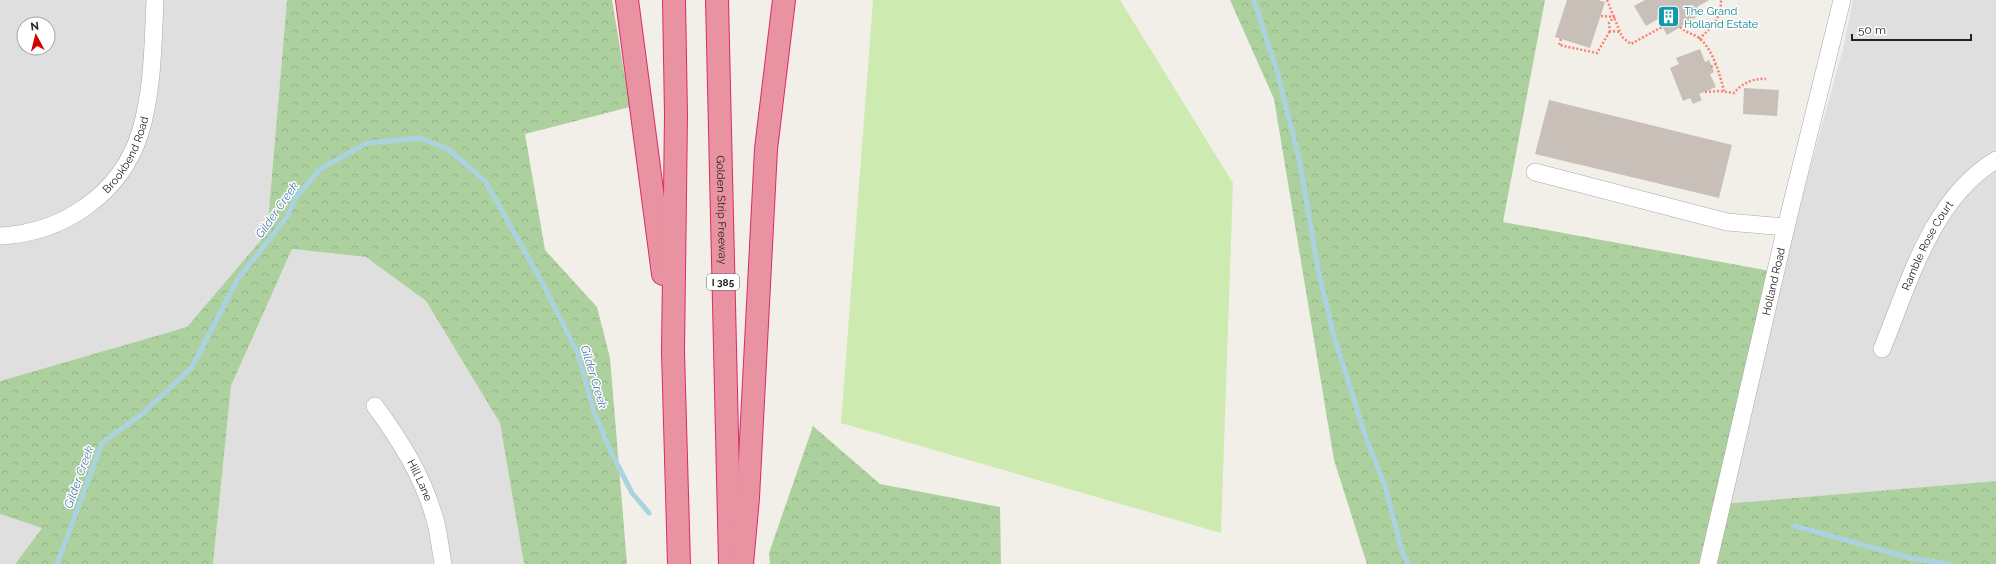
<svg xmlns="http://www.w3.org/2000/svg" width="1996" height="564" font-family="Raleway,sans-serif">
	<defs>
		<pattern id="forest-crowns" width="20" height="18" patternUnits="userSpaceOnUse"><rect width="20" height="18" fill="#add19e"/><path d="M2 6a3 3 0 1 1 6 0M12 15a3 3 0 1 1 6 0" fill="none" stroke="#95b388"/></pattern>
	</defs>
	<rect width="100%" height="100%" fill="#f2efe9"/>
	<path fill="#e0dfdf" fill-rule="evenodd" d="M0 0H287L267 233 187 327 0 381ZM24 24H48V48H24Z
		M1853 0H1996V481L1722 504 1781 273 1843 49Z
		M292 249 366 257 426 301 500 423 524 564H213L231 386Z
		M0 514 42 528 15 564H0Z"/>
	<path fill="#cdebb0" d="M873 0H1120L1233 183 1221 533 841 423Z"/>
	<path fill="url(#forest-crowns)" d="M287 0H612L630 107 525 134 545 250 597 307 610 358 627 564H524L500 423 426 301 366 257 292 249 231 386 213 564H15L42 528 0 514V381L187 327 267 233Z
		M1230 0H1545L1503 222 1781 273 1722 504 1996 481V564H1367L1334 460 1274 99Z
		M813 426 880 484 1000 507 1001 564H770L769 553Z"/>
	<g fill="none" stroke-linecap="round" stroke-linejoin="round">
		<path stroke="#aad3df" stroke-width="5" d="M1254 0 1277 71 1300 163 1318 269 1333 333 1366 438 1385 486 1402 551 1408 564
			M1795 526 1910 558 1949 564
			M57 564 102 443 143 413 192 367 237 280 287 217 296 197 320 169 367 143 420 138 448 149 486 182 543 284 578 354 594 412 611 452 632 493 649 513"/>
	</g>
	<path fill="#c7bfb8" d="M1567 0H1598L1605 2 1590 48 1555 37Z
		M1645 0H1709L1697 7 1701 14 1667 35 1658 19 1646 26 1634 6Z
		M1700 49 1705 62 1709 60 1714 72 1710 74 1716 87 1699 94 1702 100 1693 104 1690 98 1683 101 1670 68 1679 64 1676 58Z
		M1744 88 1779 90 1777 116 1743 114Z
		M1549 100 1732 145 1719 198 1535 154Z"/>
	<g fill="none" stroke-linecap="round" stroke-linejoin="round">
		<defs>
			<g id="minor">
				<path d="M1535 172 1727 222 1786 227"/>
				<path id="s1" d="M0 236C63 233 121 194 140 133 153 91 153 43 155 0"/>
				<path id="s2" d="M1882 349C1909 283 1932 198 1996 160"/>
				<path id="s3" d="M375 406C400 440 422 475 434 516 439 531 440 548 443 564"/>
				<path id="s4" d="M1708 564 1786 227 1842 0"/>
			</g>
			<g id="highway">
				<path d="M627 0 663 274"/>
				<path d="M674 0 676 115 673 352 679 564"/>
				<path id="s5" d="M717 0 730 564"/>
				<path d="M742 564 748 498 766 149 784 0"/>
			</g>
		</defs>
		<use href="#minor" stroke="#a9a9a9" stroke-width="18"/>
		<use href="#highway" stroke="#dc2a67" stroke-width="24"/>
		<path stroke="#fa8072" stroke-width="2.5" stroke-dasharray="2 2" stroke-linecap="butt" d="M1607 0 1622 37 1631 44 1662 27
			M1601 16 1614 17 1609 23 1610 31 1621 32
			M1680 27C1685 32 1690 33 1696 36 1712 45 1720 75 1724 91
			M1561 39 1559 45 1597 53 1610 31
			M1699 39C1712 27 1721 19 1721 0
			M1711 67 1716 64
			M1705 92 1720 91 1734 93C1742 83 1754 78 1766 79"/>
		<use href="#minor" stroke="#fff" stroke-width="17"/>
		<use href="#highway" stroke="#e892a2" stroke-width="22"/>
	</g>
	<defs>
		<symbol id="building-square" viewBox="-11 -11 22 22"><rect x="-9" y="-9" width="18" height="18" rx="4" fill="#0f9aa8" stroke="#fff"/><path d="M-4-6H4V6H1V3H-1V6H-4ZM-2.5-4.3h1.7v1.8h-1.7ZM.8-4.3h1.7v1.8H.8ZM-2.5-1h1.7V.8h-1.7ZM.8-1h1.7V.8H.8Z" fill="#fff"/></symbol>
	</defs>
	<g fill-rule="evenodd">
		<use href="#building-square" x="1656" y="4" width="25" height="25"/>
	</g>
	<g text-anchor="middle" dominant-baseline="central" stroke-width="3" stroke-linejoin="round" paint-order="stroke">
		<rect fill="#fff" stroke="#646464" stroke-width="1" x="707" y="274" width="32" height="16" rx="3"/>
		<g font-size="10" font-weight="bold" fill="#222">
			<text x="723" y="282">I 385</text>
		</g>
		<g font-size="11" fill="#0d838f" stroke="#fff" text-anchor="start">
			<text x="1684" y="11">The Grand<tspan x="1684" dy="13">Holland Estate</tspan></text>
		</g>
		<g font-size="11" fill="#222" stroke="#fff">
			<text stroke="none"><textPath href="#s1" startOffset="159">Brookbend Road</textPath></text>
			<text stroke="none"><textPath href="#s5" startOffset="210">Golden Strip Freeway</textPath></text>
			<text stroke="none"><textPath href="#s2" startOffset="113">Ramble Rose Court</textPath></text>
			<text stroke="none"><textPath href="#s4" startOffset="290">Holland Road</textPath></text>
			<text stroke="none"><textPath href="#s3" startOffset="87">Hill Lane</textPath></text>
		</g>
		<g font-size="12" font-style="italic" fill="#4a7aab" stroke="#fff">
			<text transform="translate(277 210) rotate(-55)">Gilder Creek</text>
			<text transform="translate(594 377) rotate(73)">Gilder Creek</text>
			<text transform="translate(79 477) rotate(-70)">Gilder Creek</text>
		</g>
	</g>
	<g transform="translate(36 36) rotate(353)"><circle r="19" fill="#ffffff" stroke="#a7a7a7"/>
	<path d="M0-3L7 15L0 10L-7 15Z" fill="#d40000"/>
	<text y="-6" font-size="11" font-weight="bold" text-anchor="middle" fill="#222222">N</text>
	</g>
	<path d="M1852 34v6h119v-6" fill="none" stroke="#222222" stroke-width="2"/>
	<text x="1858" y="34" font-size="12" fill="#222222" stroke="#ffffff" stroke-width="3" paint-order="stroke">50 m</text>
</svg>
